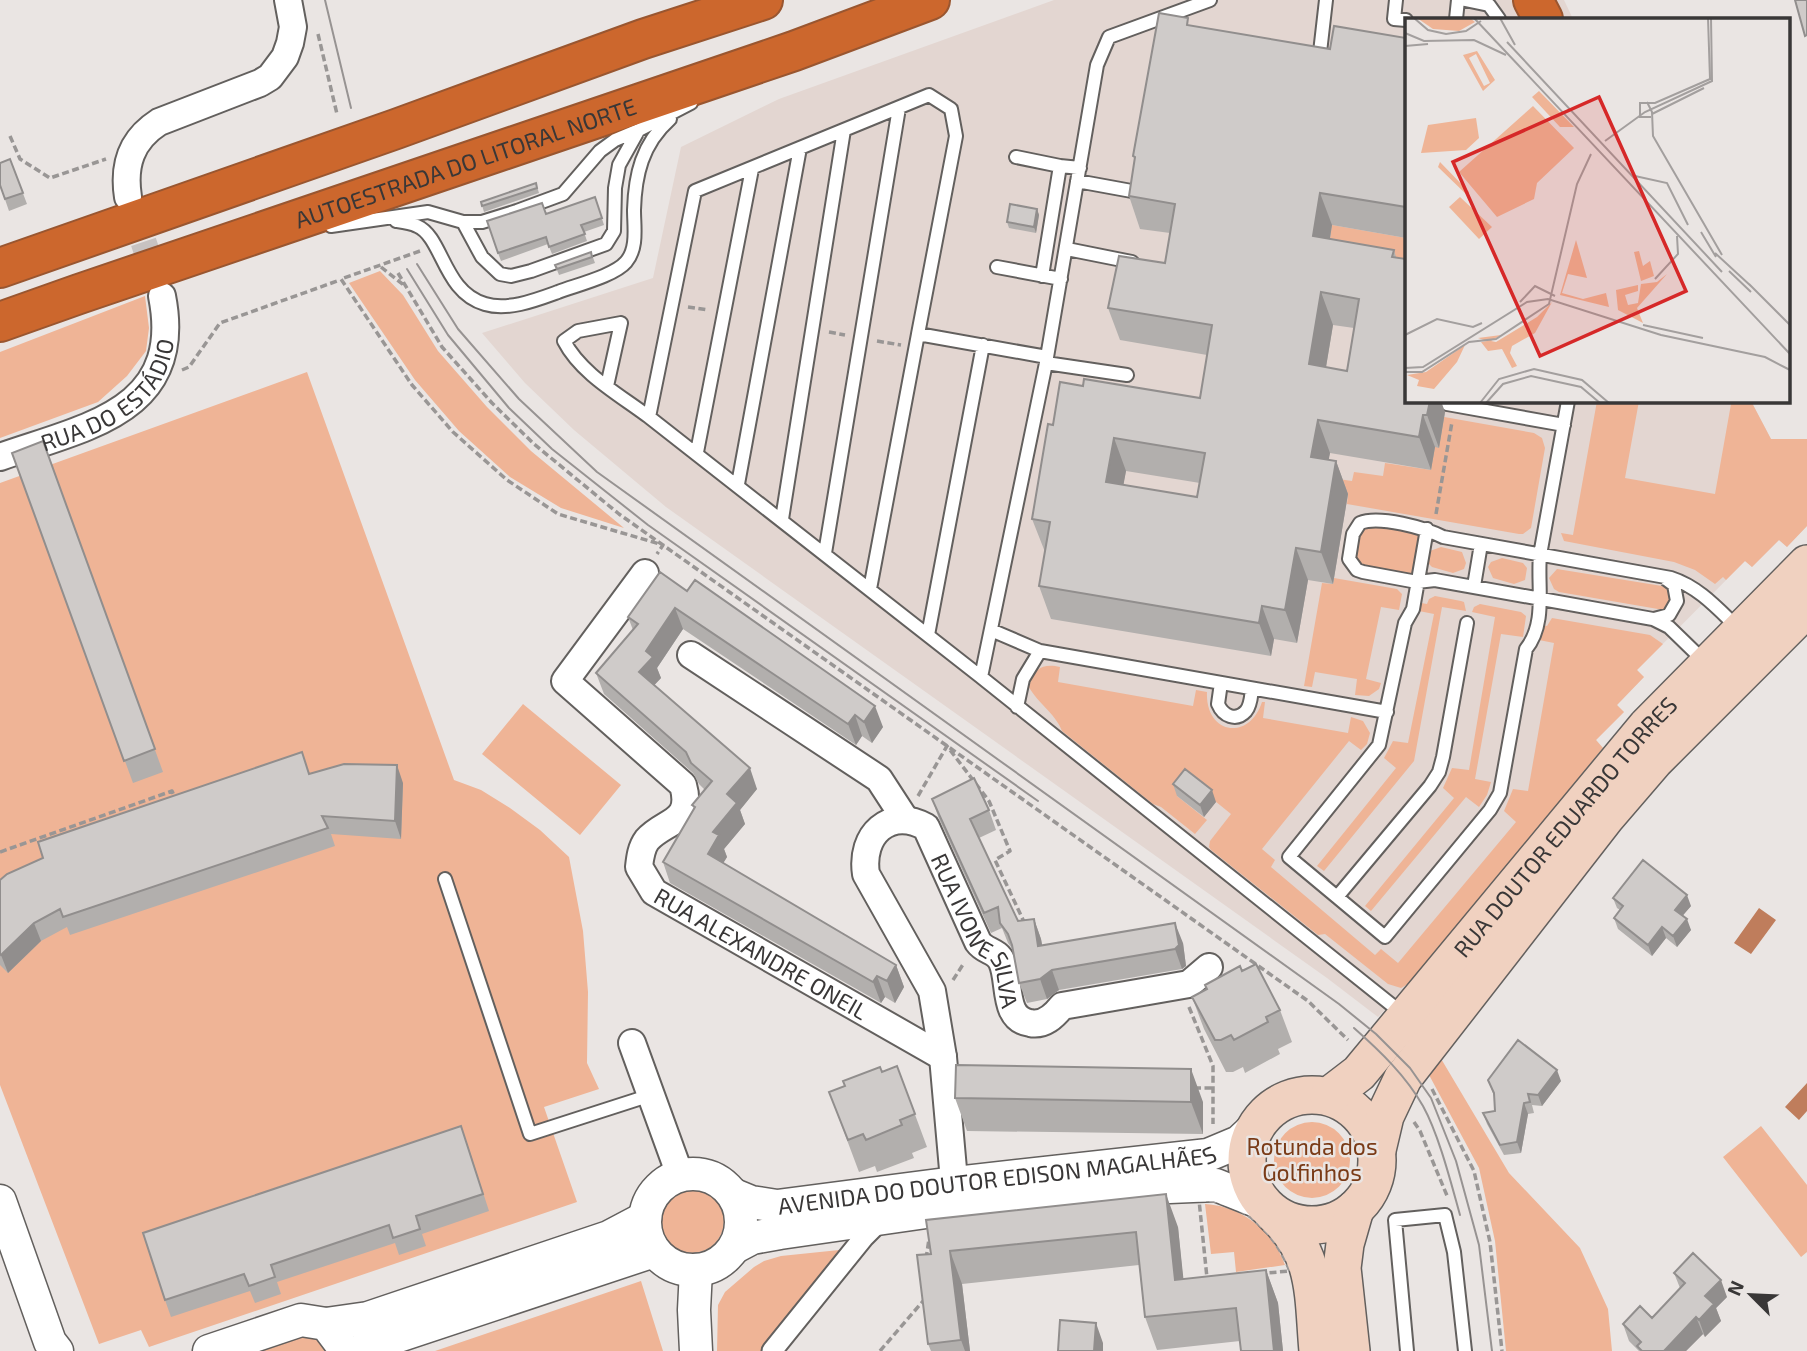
<svg xmlns="http://www.w3.org/2000/svg" width="1807" height="1351" font-family="'Exo 2',sans-serif">
	<rect width="100%" height="100%" fill="#eae5e3"/>
	<path fill="#e3d6d1" d="M1054 0H1564L1573 19H1406V401H1751L1771 439H1807V526L1787 547 1779 540 1752 567 1745 561 1637 670 1644 677 1617 705 1624 712 1596 740 1603 748 1413 981 1378 1017 1327 978 666 507 574 430 525 383 482 333 653 278 681 147 779 99Z"/>
	<path fill="#efb496" d="M1332 225 1406 238V289L1325 269Z
		M380 271 403 295 438 351 487 407 531 451 624 528 561 508 510 477 459 431 415 380 349 283Z
		M145 296 149 328 146 351 127 376 98 402 0 438V352Z
		M307 372 454 780 481 790 510 808 540 830 569 857 583 931 588 992 587 1063 599 1089 544 1107 577 1202 149 1347 141 1330 99 1344 0 1085V483Z
		M1597 401H1639L1625 478 1715 494 1731 404 1714 401H1751L1771 439H1807V526L1787 547 1779 540 1752 567 1745 561 1726 580 1723 577 1715 584 1695 570 1674 562 1564 541 1561 533 1573 535Z
		M1433 415 1534 433 1542 438 1545 448 1531 528 1523 534H1519L1347 504 1348 494 1338 479 1352 481 1354 472 1383 476 1385 463 1431 470Z
		M1372 525 1420 533 1412 576 1359 565C1352 555 1355 539 1361 529Z
		M1441 547 1462 552 1466 563 1464 569 1453 573 1432 567 1428 563 1430 551Z
		M1502 558 1523 563 1527 568 1525 580 1514 584 1493 578 1488 567 1491 562Z
		M1557 569 1662 586 1667 589 1672 600 1664 609H1658L1559 592 1554 589 1549 578Z
		M1334 578 1397 589 1402 594 1399 610 1381 607 1366 679 1381 683 1379 689 1369 696 1355 695 1357 679 1315 672 1312 687 1304 686 1322 583 1333 584Z
		M1435 596 1461 601 1464 602 1466 611 1442 607 1414 761 1324 871 1317 866 1396 768 1384 758 1393 741 1408 743 1434 614 1419 611 1421 603 1427 604 1429 599Z
		M1480 604 1521 612 1526 616 1523 637 1501 634 1475 779 1491 782 1487 795 1479 807 1466 797 1371 911 1365 906 1454 798 1443 788 1452 768 1469 770 1495 617 1472 612 1474 607Z
		M1552 618 1650 635 1663 644 1637 670 1644 677 1617 705 1624 712 1596 740 1603 748 1413 981 1401 988 1388 984 1325 934 1318 935 1211 850 1209 847 1210 841 1231 814 1189 780 1177 796 1207 820 1195 834 1161 807 1153 804 1062 731C1055 712 1035 702 1027 683 1035 669 1043 663 1060 667L1058 682 1193 706 1196 690 1207 692C1205 734 1249 742 1262 702H1265L1263 718 1348 733 1351 717 1363 721 1370 733 1367 744 1361 750 1349 741 1262 849 1275 860 1271 867 1375 955 1381 949 1398 963 1516 822 1504 811 1513 789 1528 791 1554 643 1539 640 1542 625 1547 626Z
		M523 704 621 785 580 835 482 754Z
		M1440 1057 1509 1173 1580 1248 1608 1309 1612 1351H1506L1495 1241 1479 1168 1428 1073Z
		M1274 1160a38 38 0 1 1 76 0a38 38 0 1 1-76 0Z
		M1761 1126 1807 1185V1252L1801 1257 1723 1157Z
		M660 1221a32 32 0 1 1 64 0a32 32 0 1 1-64 0Z
		M1205 1204C1242 1206 1273 1231 1285 1265L1236 1272 1234 1252 1211 1254Z
		M849 1249 763 1351H717L718 1305 725 1292 754 1267 764 1261 781 1256Z
		M641 1281 663 1351H435Z
		M290 1332 320 1339 327 1351H235Z"/>
	<path fill="#bf7d5c" d="M1759 908 1776 920 1751 954 1734 943Z
		M1807 1083V1111L1799 1120 1785 1107Z"/>
	<g fill="none" stroke-linecap="round" stroke-linejoin="round">
		<path stroke="#c7c2c1" stroke-width="26" stroke-dasharray="26 13" stroke-linecap="butt" d="M131 205 158 285"/>
		<defs>
			<path id="service" d="M1210 0 1109 37 1097 65 1046 363 981 677 1403 1014
				M1396 0 1394 19 1406 20
				M1465 0 1489 5 1499 19
				M1456 19 1458 0
				M1319 61 1326 0
				M1016 157 1060 166
				M1077 181 1137 192
				M396 221C403 222 411 223 417 226 443 237 443 292 485 304 508 311 536 300 558 292 576 285 614 276 626 262 638 248 634 227 634 210 635 175 642 144 670 119
				M463 222 482 257 500 274 511 276 531 271 606 244 614 231 615 188 619 165 638 131
				M331 226 428 212 463 222H482L517 211 563 194 600 151 615 140 639 130 691 103
				M1067 249 1132 262
				M997 267 1061 279
				M1042 276 1060 166 1080 168
				M1046 363 1127 375
				M607 386 621 323 578 331 564 341C581 374 620 395 649 417
				M1448 401 1447 404 1564 425
				M697 452 752 169
				M738 484 800 148
				M782 519 844 130
				M1427 529 1413 609 1405 623 1379 745 1289 857 1385 937 1490 810 1500 793 1526 649C1547 623 1537 586 1540 555L1568 401
				M825 553 899 108
				M1474 586 1481 544
				M870 589 918 334
				M1654 619 1669 615 1677 601 1674 585 1666 579
				M991 630 1040 651 1387 712
				M928 635 983 345
				M1704 661 1669 627 1653 619 1435 580 1417 582 1363 572 1357 570 1349 559 1353 534 1360 523C1379 515 1425 528 1443 537L1671 578C1699 587 1718 609 1739 629
				M981 677 649 417 695 191 929 95 951 109 956 136 918 334 1047 357
				M1221 683 1218 704C1223 716 1236 722 1246 711 1251 705 1251 696 1252 689
				M1017 707 1023 679 1040 651
				M445 879 530 1134 651 1095
				M1337 897 1430 786 1439 772 1443 757 1467 623
				M1407 1351 1395 1220 1445 1215 1454 1252 1465 1351"/>
			<path id="pedestrian" d="M772 1351 864 1237 874 1227 885 1220"/>
			<g id="minor">
				<path d="M128 197C123 165 131 140 159 122L260 83 270 77 285 57 290 43 293 27 288 0"/>
				<path id="s1" d="M0 457C85 427 185 412 162 296"/>
				<path id="s2" d="M645 573 565 681 683 785C694 824 664 820 647 840 641 848 640 858 639 867L654 892 943 1057"/>
				<path d="M691 655 879 779 905 819"/>
				<path d="M632 1043 680 1175"/>
				<path id="s3" d="M956 1203 943 1057 932 991 866 874C860 835 889 807 926 827L978 942C985 952 997 950 1002 962 1011 981 1002 1019 1030 1023 1044 1026 1054 1016 1062 1006L1189 984 1209 967"/>
			</g>
			<g id="tertiary">
				<circle cx="693" cy="1222" r="48"/>
				<path id="s4" d="M734 1195 751 1202 777 1206 954 1183 1208 1155 1239 1142 1254 1128"/>
				<path d="M0 1201 50 1342 57 1351"/>
				<path d="M735 1247 752 1238 780 1233 933 1211 1146 1188 1216 1185 1261 1203"/>
				<path d="M326 1324 368 1318 609 1237 645 1218"/>
				<path d="M209 1351 301 1320 326 1324 338 1340"/>
				<path d="M361 1351 365 1347 654 1251"/>
				<path d="M696 1351 694 1310 696 1270"/>
			</g>
			<g id="secondary">
				<circle cx="1312" cy="1160" r="65"/>
				<path id="s5" d="M1329 1096 1359 1073 1647 726 1807 564"/>
				<path d="M1377 1150 1385 1116 1403 1078 1606 817 1655 760 1807 608"/>
				<path d="M1274 1214C1318 1254 1313 1296 1318 1351"/>
				<path d="M1351 1351 1342 1268 1345 1244 1355 1209"/>
			</g>
			<g id="motorway">
				<path d="M1533 0 1543 19"/>
				<path d="M0 268 396 129 643 39 763 0"/>
				<path id="s6" d="M0 322 79 294 794 51 930 0"/>
			</g>
		</defs>
		<use href="#service" stroke="#63605e" stroke-width="16"/>
		<use href="#pedestrian" stroke="#63605e" stroke-width="23"/>
		<use href="#minor" stroke="#63605e" stroke-width="30"/>
		<use href="#tertiary" stroke="#63605e" stroke-width="35"/>
		<use href="#secondary" stroke="#63605e" stroke-width="40"/>
		<use href="#motorway" stroke="#995630" stroke-width="42"/>
		<path stroke="#999695" stroke-width="3.5" stroke-dasharray="7 3.5" stroke-linecap="butt" d="M318 34 337 114
			M10 136 20 159 50 178 106 159
			M420 251 341 279 412 385 453 432 507 480 558 514 663 545 657 554
			M381 267 405 286
			M398 273 442 347 492 403 534 444 619 514 1308 1001 1348 1040
			M688 307 708 310
			M829 332 845 335
			M877 341 901 345
			M182 370 189 367 220 323 340 280
			M1436 514 1452 422
			M918 796 947 746 989 801 1010 851 995 860 1025 924
			M0 852 172 791 175 798
			M953 980 964 963
			M1189 1007 1213 1066V1124
			M1194 1088H1213
			M1432 1089 1474 1171 1490 1242 1502 1351
			M1414 1122 1420 1131 1448 1198
			M1199 1200C1243 1199 1275 1233 1290 1271L1207 1278Z
			M926 1259 929 1239
			M880 1351 924 1300"/>
		<use href="#service" stroke="#fff" stroke-width="12"/>
		<use href="#pedestrian" stroke="#fff" stroke-width="19"/>
		<use href="#minor" stroke="#fff" stroke-width="26"/>
		<use href="#tertiary" stroke="#fff" stroke-width="32"/>
		<use href="#secondary" stroke="#f0d1c0" stroke-width="37"/>
		<use href="#motorway" stroke="#cc672d" stroke-width="38"/>
		<path stroke="#979392" stroke-width="2" d="M325 0 351 108
			M417 264 458 329 519 399 597 472 1339 1004 1376 1034 1410 1068 1431 1098 1456 1161 1479 1245 1492 1351
			M407 269 448 335 509 408 552 449 648 525 1038 801
			M1354 1028C1380 1051 1406 1076 1423 1106 1439 1135 1451 1183 1460 1215"/>
	</g>
	<path fill="#b2afad" fill-rule="evenodd" d="M1191 26 1330 49 1406 38V238L1332 225 1330 239 1394 250 1396 257 1406 401 1445 412 1439 448 1435 447 1431 470 1330 453 1328 460 1336 461 1348 494 1333 584 1308 580 1297 643 1274 639 1271 656 1051 619 1039 586 1045 552 1032 519 1053 425 1083 386 1200 398 1207 355 1120 340 1108 308 1165 263 1170 233 1140 229 1129 196 1135 160 1133 156ZM1333 325 1354 328 1347 371 1326 367ZM1126 471 1200 483 1197 497 1123 485Z
		M10 159 27 204 9 211 0 185Z
		M536 183 539 193 484 212 481 202Z
		M595 197 604 225 584 232 587 241 552 254 548 244 501 261 498 253 546 214Z
		M1037 209 1039 215 1036 233 1009 228 1007 222Z
		M591 252 595 263 559 275 555 265Z
		M43 441 163 772 133 783 12 453Z
		M660 572 883 727 872 743 862 736 856 745 683 629 657 668 661 678 654 685 757 789 740 810 745 824 724 849 727 857 723 863 896 965 904 987 895 1003 885 997 881 1003 670 883 663 862 694 809 692 805 705 790 699 784 693 773 604 694 596 673 633 630 628 617Z
		M310 774 403 783 401 839 331 834 335 846 70 935 67 927 41 941 8 973 0 965V880Z
		M1173 784 1216 802 1204 817 1177 796Z
		M932 799 989 810 996 830 979 838 1018 921 1034 919 1041 939 1042 945 1183 943 1186 966 1182 969 1059 990 1047 999 1027 1003 1019 983 1014 951 1008 943 1002 928 991 933 939 819Z
		M1613 898 1691 906 1682 916 1691 930 1677 947 1666 938 1652 956 1618 929 1614 918 1620 910 1617 908Z
		M1242 971 1280 1010 1292 1042 1278 1049 1280 1054 1245 1073 1243 1067 1233 1072H1226L1204 1029 1192 997Z
		M897 1066 927 1147 912 1153 914 1158 877 1172 875 1166 859 1172 829 1092Z
		M1488 1080 1561 1081 1542 1106 1532 1105 1534 1113 1528 1114 1521 1153 1504 1155 1487 1124 1483 1113 1495 1111 1494 1096Z
		M955 1098 1203 1102V1134L967 1131Z
		M467 1143 489 1211 422 1234 426 1246 399 1255 395 1243 277 1282 281 1294 255 1303 250 1291 171 1317 165 1300Z
		M1178 1227 1183 1279 1266 1270 1278 1303 1283 1351H1241L1240 1341 1157 1350 1145 1317 1139 1265 962 1284 970 1351H931L928 1344 917 1255Z
		M1674 1273 1727 1297 1716 1308 1721 1321 1705 1337 1703 1334 1686 1351H1639L1629 1341 1623 1324 1652 1318 1680 1288Z"/>
	<path fill="#918e8d" d="M1320 193 1332 225 1325 269 1313 236Z
		M1037 209 1039 215 1036 233 1034 227Z
		M1321 292 1333 325 1321 397 1309 364Z
		M1430 401H1441L1445 412 1439 448 1427 415Z
		M1423 415 1435 447 1431 470 1419 437Z
		M1318 420 1330 453 1323 490 1311 457Z
		M1114 438 1126 471 1118 515 1106 482Z
		M1336 461 1348 494 1333 584 1321 552Z
		M1296 548 1308 580 1297 643 1285 610Z
		M1262 606 1274 639 1271 656 1259 623Z
		M675 608 683 629 657 668 661 678 647 693 639 672 646 651Z
		M875 706 883 727 872 743 864 722Z
		M855 715 862 736 856 745 848 724Z
		M397 765 403 783 401 839 395 821Z
		M750 768 757 789 740 810 745 824 724 849 727 857 716 875 708 854 713 832 727 794Z
		M1212 790 1216 802 1204 817 1200 805Z
		M1687 895 1691 906 1679 920 1675 910Z
		M1034 919 1041 939 1046 966 1038 946Z
		M1687 919 1691 930 1677 947 1673 936Z
		M34 923 41 941 8 973 1 955Z
		M1175 923 1183 943 1186 966 1182 969 1175 949Z
		M1662 927 1666 938 1652 956 1648 945Z
		M896 965 904 987 895 1003 887 981Z
		M1052 970 1059 990 1047 999 1040 979Z
		M877 976 885 997 881 1003 873 982Z
		M1191 1069 1203 1102V1134L1191 1102Z
		M1557 1070 1561 1081 1542 1106 1538 1095Z
		M1524 1103 1528 1114 1521 1153 1517 1142Z
		M1166 1194 1178 1227 1187 1313 1175 1280Z
		M950 1251 962 1284 970 1351H965L961 1340Z
		M1266 1270 1278 1303 1283 1351H1274Z
		M1721 1280 1727 1297 1716 1308 1721 1321 1705 1337 1699 1320 1705 1296Z
		M1696 1317 1703 1334 1686 1351H1664Z
		M1096 1323 1103 1343V1351H1094Z"/>
	<path fill="#cfcbc9" stroke="#918e8d" stroke-width="2" fill-rule="evenodd" d="M1795 0H1807V35L1805 36Z
		M1159 13 1188 18 1187 25 1330 49 1334 26 1406 38V207L1320 193 1313 236 1394 250 1392 257 1406 259V401H1430L1427 415H1423L1419 437 1318 420 1311 457 1336 461 1321 552 1296 548 1285 610 1262 606 1259 623 1039 586 1050 522 1032 519 1048 424 1053 425 1060 382 1083 386 1084 379 1200 398 1212 325 1108 308 1119 256 1165 263 1175 204 1129 196 1135 157 1133 156ZM1321 292 1359 299 1347 371 1309 364ZM1114 438 1205 453 1197 497 1106 482Z
		M10 159 23 193 5 199 0 185V163Z
		M536 183 537 188 482 206 481 202Z
		M595 197 602 218 581 225 585 234 549 247 546 237 498 253 487 221 542 203 546 214Z
		M1010 204 1037 209 1034 227 1007 222Z
		M591 252 592 257 557 269 555 265Z
		M43 441 155 749 124 761 12 453Z
		M660 572 687 591 695 580 875 706 864 722 855 715 848 724 675 608 646 651 653 657 639 672 750 768 727 794 737 803 713 832 719 835 708 854 896 965 887 981 877 976 873 982 663 862 695 807 692 805 712 781 691 763 686 752 596 673 638 624 628 617Z
		M302 752 309 774 344 764 397 765 395 821 322 816 328 828 63 917 60 909 34 923 1 955 0 954V880L7 874 43 858 38 842Z
		M1185 769 1212 790 1200 805 1173 784Z
		M974 778 989 810 970 819 1018 921 1034 919 1038 946 1175 923 1179 945 1175 949 1052 970 1040 979 1019 983 1012 945 1008 934 1000 923 998 907 984 913 932 799Z
		M1643 860 1687 895 1675 910 1687 919 1673 936 1662 927 1648 945 1614 918 1623 906 1613 898Z
		M1256 964 1280 1010 1266 1017 1268 1022 1234 1040 1231 1035 1221 1040H1215L1192 997 1207 989 1205 985 1240 966 1242 971Z
		M1518 1040 1557 1070 1538 1095 1528 1094 1530 1102 1524 1103 1517 1142 1500 1145 1483 1113 1495 1111 1494 1093 1488 1080Z
		M956 1065 1191 1069V1102L955 1098Z
		M897 1066 915 1114 900 1120 902 1125 866 1140 863 1134 848 1140 829 1092 845 1086 843 1081 880 1067 882 1072Z
		M461 1126 483 1194 416 1216 420 1229 393 1238 389 1225 271 1265 275 1277 249 1286 244 1274 165 1300 143 1233Z
		M1166 1194 1175 1280 1266 1270 1274 1351H1241L1236 1308 1145 1317 1136 1232 950 1251 961 1340 928 1344 917 1255 931 1254 926 1220Z
		M1693 1253 1721 1280 1705 1296 1714 1304 1699 1320 1696 1317 1664 1351H1642L1637 1346 1641 1342 1623 1324 1640 1306 1652 1318 1685 1283 1674 1273Z
		M1060 1320 1096 1323 1094 1351H1058Z"/>
	<g text-anchor="middle" dominant-baseline="central" stroke-width="5" stroke-linejoin="round" paint-order="stroke">
		<g font-size="23" fill="#393737" stroke="#eae5e3">
			<text stroke="none"><textPath href="#s6" startOffset="492">AUTOESTRADA DO LITORAL NORTE</textPath></text>
			<text stroke="none"><textPath href="#s1" startOffset="130">RUA DO ESTÁDIO</textPath></text>
			<text stroke="none"><textPath href="#s5" startOffset="359">RUA DOUTOR EDUARDO TORRES</textPath></text>
			<text stroke="none"><textPath href="#s3" startOffset="564">RUA IVONE SILVA</textPath></text>
			<text stroke="none"><textPath href="#s2" startOffset="546">RUA ALEXANDRE ONEIL</textPath></text>
			<text stroke="none"><textPath href="#s4" startOffset="266">AVENIDA DO DOUTOR EDISON MAGALHÃES</textPath></text>
		</g>
		<g font-size="23" fill="#7a3b17" stroke="#eae5e3">
			<text x="1312" y="1146">Rotunda dos<tspan x="1312" dy="26">Golfinhos</tspan></text>
		</g>
	</g>
	<g transform="translate(1405 18)">
		<rect width="385" height="385" fill="#eae5e3"/>
		<path d="M12 0H65L70 4 54 13 28 11ZM72 33 90 62 78 73 58 37ZM71 36 85 65 79 68 64 40ZM134 73 169 109H155L127 79ZM128 88 169 130 132 165 129 181 92 199 54 154ZM71 100 74 120 61 132 16 135 23 107ZM35 144 64 174V179L33 149ZM55 179 87 209 74 221 44 189ZM171 222 182 260 163 256 157 275 178 281 201 275 204 289 155 277ZM234 233 238 248 245 243 249 258 236 263 229 234ZM262 256 232 290 238 305 213 292 211 272 233 267V273L220 277 223 287 233 285 236 266 252 264ZM147 284 130 315 107 328 105 335 112 348 107 350 97 331 83 333 76 324 82 323 73 320 96 317 86 323 91 324 132 299ZM60 327 52 344 29 371 12 368 14 362 2 357 21 354Z" fill="#efb496" fill-rule="evenodd"/>
		<path fill="none" stroke="#a39f9e" stroke-width="2" d="M9 0 23 12 41 16 61 13 76 3M69 0 385 336M95 0 110 27M0 15 19 23 69 22 101 37M102 24 317 254M0 28 23 26M242 84 247 94 248 118 317 237M247 96 299 70M246 99H235V85H250L305 61 303 0M200 123 240 94 307 63 306 0M230 158 262 165 283 207M296 214 311 239M310 235 347 269M324 253 346 274M250 261 273 236 272 218M344 266 385 307M115 284 130 268 150 278M238 307 298 320M0 317 32 301 68 309 77 305M0 350 18 349 122 284 143 281 256 317 360 339 385 352M0 354H17L64 324 91 321 144 286 172 166 186 136M75 385 94 361 129 351 177 362 204 385M81 385 98 366 126 358 176 369 195 385"/>
		<path fill="#d62828" fill-opacity="0.15" stroke="#d62828" stroke-width="3.5" d="M194 79 281 273 135 338 48 144Z"/>
		<rect width="385" height="385" fill="none" stroke="#393737" stroke-width="3.5"/>
	</g>
	<g transform="translate(1751 1295) rotate(294)" stroke="#eae5e3" stroke-width="5" paint-order="stroke">
	<path d="M0-5L12 26L0 18L-12 26Z" fill="#393737"/>
	<text y="-10" font-size="19" font-weight="bold" text-anchor="middle" fill="#393737">N</text>
	</g>
</svg>
